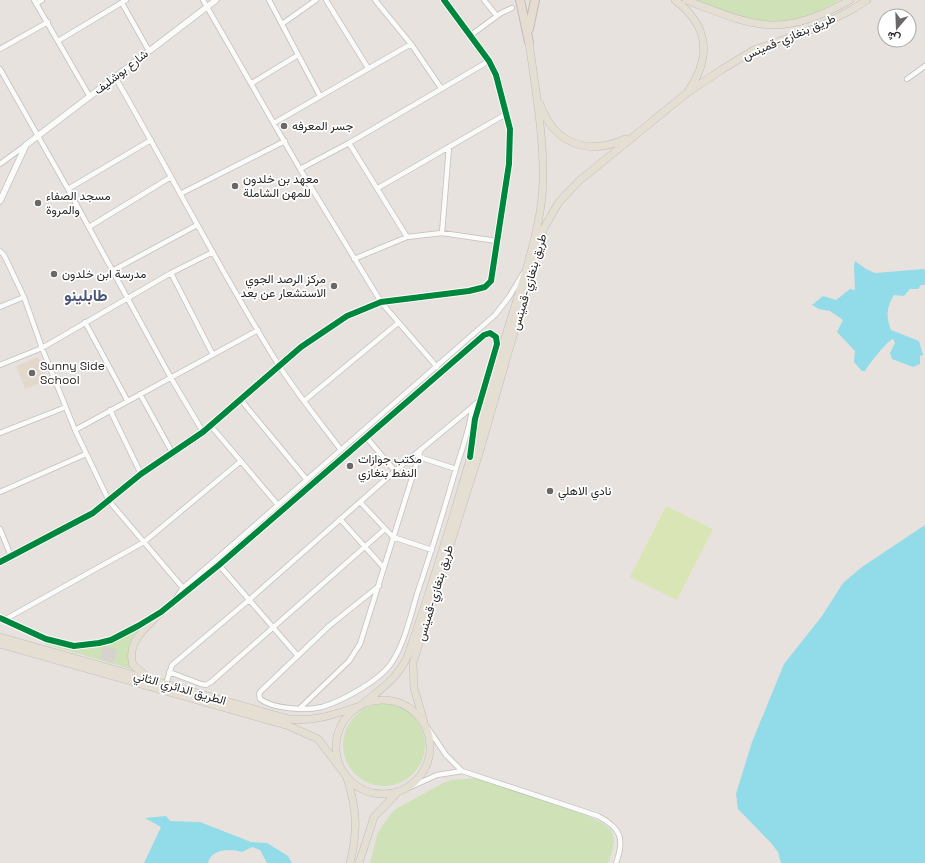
<svg xmlns="http://www.w3.org/2000/svg" width="925" height="863" font-family="'Space Grotesk',Vazirmatn,sans-serif">
	<rect width="100%" height="100%" fill="#e7e2de"/>
	<path fill="#e2d8cc" d="M38 357 48 380 25 389 16 366Z"/>
	<path fill="#cee1b7" d="M697 0H840C824 8 807 18 789 22 758 28 725 11 697 0Z
		M138 628 130 642 128 653 131 669 45 644 46 641C88 652 101 649 138 628Z
		M343 745a41 41 0 1 1 82 0a41 41 0 1 1-82 0Z
		M477 778 585 815C614 827 620 833 608 863H370L378 832 394 810 443 783 451 780Z"/>
	<path fill="#d9e5b5" d="M666 506 713 529 677 600 630 577Z"/>
	<path fill="#d7d2ce" d="M104 646 117 650 114 663 100 659Z"/>
	<path fill="#92dbe8" d="M855 261 866 269 875 273 924 269 925 270V285H921L918 289H910L904 296 894 295C886 307 886 317 891 330L919 341 923 355 920 356V364L913 367 892 359 890 353 895 343 893 339C887 341 869 364 865 371H862L854 362 855 351 837 332 843 320 830 311 819 309 812 305 823 296 836 300 850 289 855 290 854 266Z
		M925 525V863H781L778 852 772 844 738 809 736 794 752 742 784 664 822 616 843 583 862 567Z
		M166 816 170 821 200 822 251 842 267 843 288 856 292 863H267L260 850 252 847 242 852C230 848 211 849 208 863H144L161 827 145 818Z"/>
	<g fill="none" stroke-linecap="round" stroke-linejoin="round">
		<defs>
			<path id="minor" d="M34 0 90 97
				M203 0 300 169 381 302 437 367
				M269 0 320 96
				M326 0 368 68
				M375 0 411 44 441 88
				M484 0 497 16
				M122 3 149 51
				M36 4 42 0
				M282 24 316 0
				M471 35 501 13 512 8
				M58 41 126 0
				M0 49 48 22
				M0 69 68 189 171 378 203 432
				M115 77C170 172 220 271 278 364 297 394 320 422 341 450
				M907 79 925 66
				M252 83 298 55
				M274 123 411 44
				M349 143 407 237
				M0 164 26 145
				M300 169 349 143 489 61
				M378 188 506 114
				M68 189 151 140
				M180 194 285 141
				M89 227 171 177
				M442 233 449 147
				M0 251 4 255 24 297 42 348 75 430 109 501 183 588
				M354 259 407 237 442 233 497 241
				M112 271 197 225
				M171 273 212 353
				M0 307 24 297
				M85 322 127 400
				M0 365 42 348 171 273 213 252
				M140 394 173 454
				M241 400 307 480
				M304 401 398 323
				M110 410 141 474
				M211 426 278 505
				M75 430 258 330
				M0 433 66 407
				M366 437 395 471
				M419 457 456 469
				M0 492 86 454
				M360 502 393 537 432 550
				M340 519 384 568
				M0 529 11 556
				M0 562 93 513 141 474 203 432 301 347 347 316 381 302 469 291 485 287 491 281 509 164 510 129 496 75 489 61 444 0
				M219 565 297 655
				M379 586 329 626 261 691 259 694 260 699C273 709 306 711 322 707 342 701 381 680 392 662 404 644 411 615 417 594 431 553 443 513 455 472 461 451 470 430 472 408
				M176 598 183 588 495 315 509 297 524 272
				M0 618 46 639 74 646 99 643 111 640 138 626 161 612 219 565 484 335 490 333 496 337 497 344 480 399 471 448
				M4 620 144 542 241 461
				M169 672 201 684 206 685 211 682 385 529
				M166 684 172 665 249 600 395 471 465 413 479 401
				M299 709 349 661 360 644 421 449
				M427 727 446 755 462 771 598 816C621 828 625 839 616 863
				M408 788 437 775 462 771"/>
			<path id="tertiary" d="M0 201 26 145 216 0"/>
			<path id="primary" d="M675 0C708 25 712 56 689 90
				M686 0C756 27 780 39 850 0
				M540 104C554 144 588 156 625 139
				M0 637 289 719C315 722 336 714 360 706
				M0 644 289 726 318 739 341 769
				M145 675 133 665C126 641 147 627 161 612
				M336 747a47 47 0 1 1 94 0a47 47 0 1 1-94 0Z
				M364 703C382 688 399 677 408 655 444 552 474 446 504 342 518 293 542 232 543 181 544 137 535 86 529 42
				M424 722 414 688 413 663 481 447 544 228 559 202 579 181 687 93 721 70 754 50 816 28 853 9 867 0
				M347 778C357 810 358 830 350 863
				M359 863 374 817 397 793"/>
			<path id="trunk" d="M520 0 529 42
				M529 29 535 0"/>
		</defs>
		<use href="#minor" stroke="#c1bfbf" stroke-width="6"/>
		<use href="#tertiary" stroke="#c1bfbf" stroke-width="7"/>
		<use href="#primary" stroke="#bfbdbc" stroke-width="8"/>
		<use href="#trunk" stroke="#bfbdbc" stroke-width="10"/>
		<use href="#minor" stroke="#fbfbfa" stroke-width="4.5"/>
		<use href="#tertiary" stroke="#fbfbfa" stroke-width="5.5"/>
		<use href="#primary" stroke="#e5dfd3" stroke-width="7"/>
		<use href="#trunk" stroke="#e6dcd2" stroke-width="8"/>
		<defs>
			<path id="cycleway" d="M0 562 93 513 141 474 203 432 301 347 347 316 381 302 469 291 485 287 491 281 509 164 510 129 496 75 489 61 444 0
				M0 618 46 639 74 646 99 643 111 640 138 626 161 612 219 565 484 335 490 333 496 337 497 344 475 419 470 457"/>
		</defs>
		<use href="#cycleway" stroke="#fff" stroke-width="8"/>
		<use href="#cycleway" stroke="#00873e" stroke-width="6"/>
	</g>
	<g fill="#6b6968" stroke="#fff" stroke-width="1.5">
		<circle cx="284" cy="126" r="4"/>
		<circle cx="235" cy="186" r="4"/>
		<circle cx="38" cy="203" r="4"/>
		<circle cx="54" cy="274" r="4"/>
		<circle cx="334" cy="286" r="4"/>
		<circle cx="32" cy="373" r="4"/>
		<circle cx="350" cy="466" r="4"/>
		<circle cx="550" cy="491" r="4"/>
	</g>
	<g text-anchor="middle" dominant-baseline="central" stroke-width="3.5" stroke-linejoin="round" paint-order="stroke">
		<g font-size="12" fill="#282828" stroke="#fff">
			<text transform="translate(789 37) rotate(-23)">طريق بنغازي-قمينس</text>
			<text transform="translate(121 72) rotate(-38)">شارع بوشليف</text>
			<text transform="translate(529 282) rotate(-74)">طريق بنغازي-قمينس</text>
			<text transform="translate(435 593) rotate(-73)">طريق بنغازي-قمينس</text>
			<text transform="translate(180 688) rotate(16)">الطريق الدائري الثاني</text>
		</g>
		<g font-size="12" fill="#282828" stroke="#fff" text-anchor="start">
			<text x="292" y="126">جسر المعرفه</text>
			<text x="243" y="179">معهد بن خلدون<tspan x="243" dy="14">للمهن الشاملة</tspan></text>
			<text x="46" y="196">مسجد الصفاء<tspan x="46" dy="14">والمروة</tspan></text>
			<text x="62" y="274">مدرسة ابن خلدون</text>
			<text x="326" y="279" text-anchor="end">مركز الرصد الجوي<tspan x="326" dy="14">الاستشعار عن بعد</tspan></text>
			<text x="40" y="366">Sunny Side<tspan x="40" dy="14">School</tspan></text>
			<text x="358" y="459">مكتب جوازات<tspan x="358" dy="14">النفط بنغازي</tspan></text>
			<text x="558" y="491">نادي الاهلي</text>
		</g>
		<g font-size="16" font-weight="bold" fill="#4a5778" stroke="#fff">
			<text x="86" y="295">طابلينو</text>
		</g>
	</g>
	<g transform="translate(897 28) rotate(199)"><circle r="19" fill="#ffffff" stroke="#a9a9a9"/>
	<path d="M0-3L7 15L0 10L-7 15Z" fill="#6b6968"/>
	<text y="-6" font-size="11" font-weight="bold" text-anchor="middle" fill="#282828">ش</text>
	</g>
</svg>
